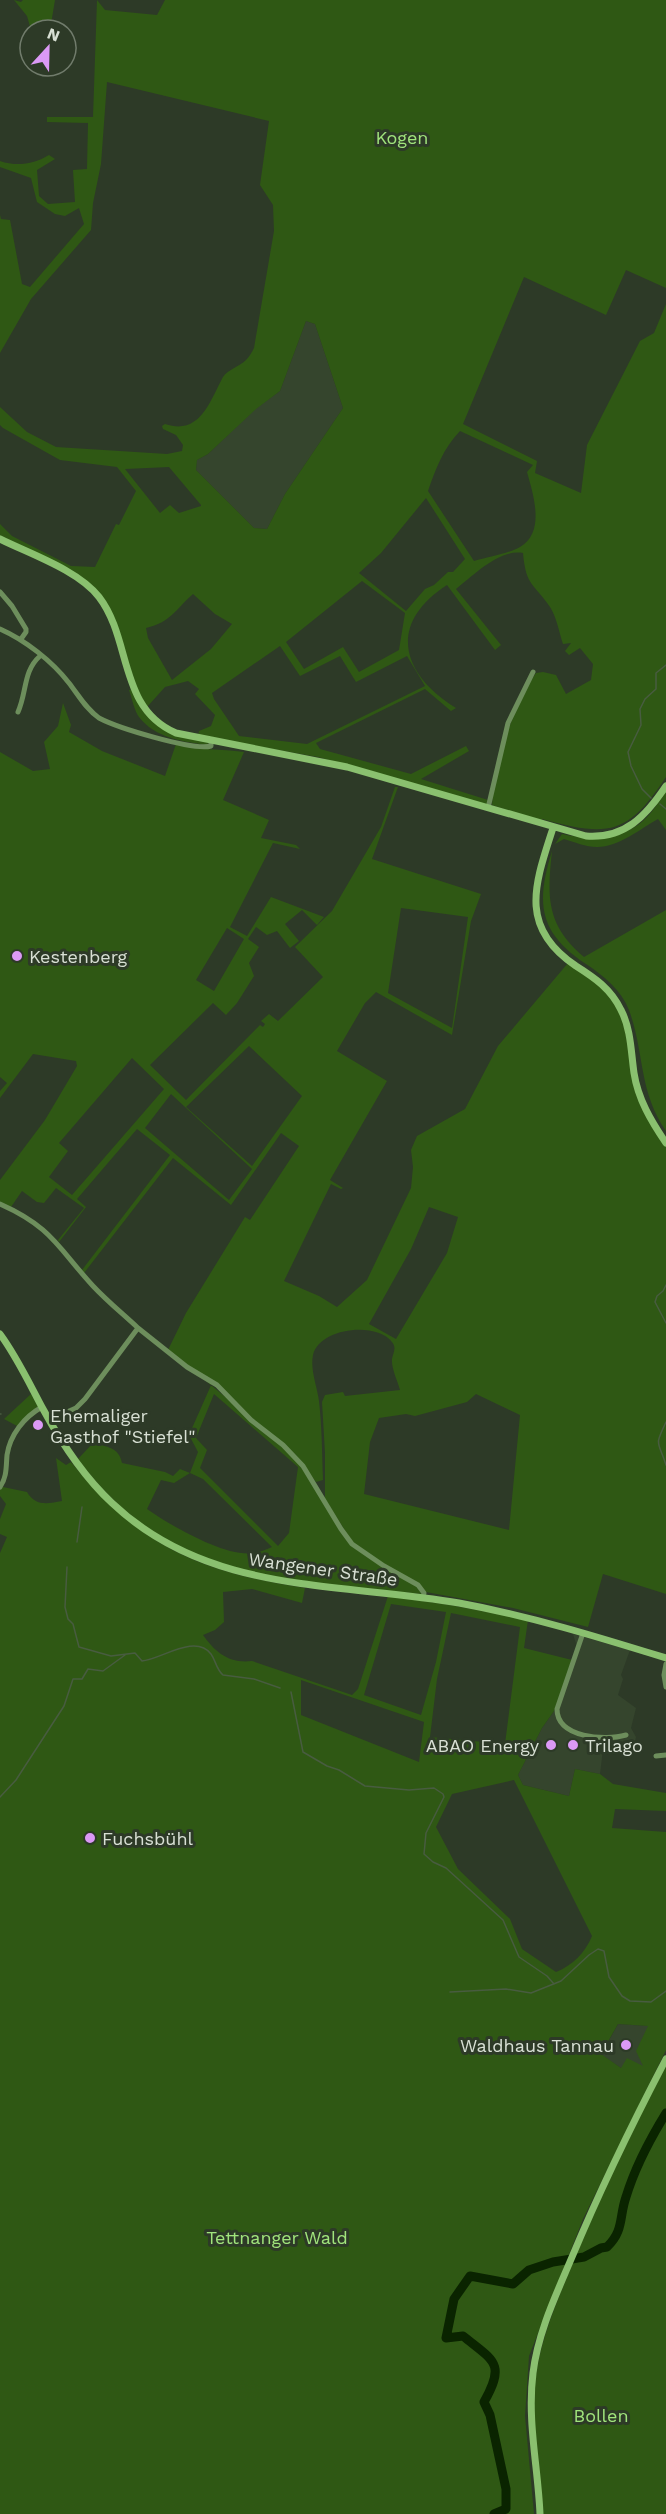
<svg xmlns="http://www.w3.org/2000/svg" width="666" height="2514" font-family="'Work Sans',sans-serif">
	<rect width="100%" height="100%" fill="#2d3a27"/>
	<path fill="#35452d" d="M306 321 315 324 343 408 285 494 267 529 254 528 196 470 197 460 208 454 256 408 280 391Z
		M573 1634 630 1650 621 1675 623 1679 618 1695 636 1708 631 1728 636 1737 635 1741 628 1746 604 1741 600 1774 575 1769 569 1796 523 1785 518 1775 542 1728 554 1711 577 1647Z
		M618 2024 649 2026 644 2067 621 2068 601 2055Z"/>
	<path fill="#2f5814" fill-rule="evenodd" d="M14 0 21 2 23 0H55L50 30H31L27 16Z
		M97 0 105 10 157 15 165 0H666V288L626 270 606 315 524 277 463 424 537 461 535 473 581 493 587 445 640 341 654 333 666 304V777C627 836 608 837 542 819L541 821 492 805C494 764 513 706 536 673L543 672 556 675 566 694 591 680 593 664 580 648 569 655 565 651 571 643 563 644C559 632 557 618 550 607 534 583 526 587 523 553 499 549 474 575 456 589L501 645 495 650 447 585C387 624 401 674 456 708L451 711 425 689 316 743 320 749 411 774 466 746 469 751 421 779 488 800 487 805 318 757 198 736 199 731 211 726 215 715 195 694 199 689 188 681 165 687 147 707 139 693 113 619 92 585 0 536V524L12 536 71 566 95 567 116 524 119 525 136 491 117 467 60 460 3 428 0 425V407L27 432 56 447 167 454 182 451 183 445 176 435 163 429 162 426 165 424C200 436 210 401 223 377 227 370 240 366 246 360 249 357 252 352 254 348L274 231 273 205 260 185 269 121 107 82 101 164 93 203 91 230 31 299 0 353V215L1 219 10 220 22 284 30 287 84 224 79 208 65 216 55 214 37 202 31 178 0 167V161C17 167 34 164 49 155L55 159 37 170 39 196 48 204 75 202 73 170 87 169 88 123 47 122V117H93ZM306 321 315 324 343 408 285 494 267 529 254 528 196 470 197 460 208 454 256 409 280 391ZM460 431 533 465 527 472C533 494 546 532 520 547 507 554 488 557 474 561L428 491C436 468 443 449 460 431ZM169 467 201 505V506L179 513 170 505 160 513 125 469ZM426 498 465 559 453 572H448L434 585 425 589 406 611 359 573 381 553ZM362 581 405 613 399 650 359 672 343 647 304 669 286 642ZM193 594 215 614 232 624 211 649 172 680 148 638 146 628C171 622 175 610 193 594ZM280 646 300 676 340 656 356 682 407 656 425 686 307 744 239 736 214 699 212 693Z
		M132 689C148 728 172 728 208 743V745C184 742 155 738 139 717 134 710 132 698 129 690Z
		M63 703 71 725 69 732 102 751 165 776 176 744C199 750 221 749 244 752L223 800 269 820 261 838 296 845 300 849 273 843 230 927 247 936 271 897 324 917 317 925 302 910 285 924 299 941 290 948 277 931 267 935 256 927 248 939 259 947 249 963 254 976 237 1003 226 1015 213 1003 150 1065 186 1100 260 1025 263 1027 265 1024 261 1021 269 1014 278 1021 323 977 295 947 332 911 381 827 395 787H398L372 859 481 894 471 921 452 1035 376 992 365 1003 337 1051 387 1081 330 1180 343 1188 341 1189 331 1184 284 1281 319 1296 337 1307 367 1280 411 1188 413 1167 411 1150 417 1136 465 1109 498 1046 568 963C579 971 592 978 602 987 632 1013 628 1060 637 1094 642 1114 655 1130 666 1146V1594L603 1574 588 1627 513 1608 426 1592 353 1543 325 1499V1453L322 1402 325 1395 343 1392 345 1396 400 1390C398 1382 391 1368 392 1359 393 1353 397 1348 392 1342 376 1321 319 1328 313 1355 310 1370 317 1386 319 1401 322 1427 322 1453 323 1480L316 1482 295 1454 168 1350 186 1313 245 1217 250 1220 299 1146 281 1133 231 1205 173 1158 84 1273 82 1270 170 1155 137 1129 77 1199 86 1207 59 1242 58 1240 84 1208 56 1188 44 1203 37 1202 22 1191 11 1207 0 1203V1180L45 1120 77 1066 76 1061 33 1054 0 1098V1091L7 1083 0 1077V752L33 771 50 769 44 742 58 726ZM401 908 468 917 452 1028 388 993ZM227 928 244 939 214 991 196 980ZM249 1046 302 1096 252 1166 186 1107ZM132 1058 164 1089 72 1195 49 1177 68 1151 59 1143ZM171 1094 252 1169 229 1200 145 1128ZM429 1207 458 1217 447 1253 396 1339 369 1324 411 1249ZM476 1394 520 1415 509 1530 364 1494 370 1442 379 1418 406 1414 415 1416 467 1402Z
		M666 791V830L658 819C640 829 619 847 597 847 586 847 574 842 564 839L555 844 562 834C588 840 621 840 643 821 653 812 659 801 666 791Z
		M552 851C547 897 546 925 584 957L666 910V1131C638 1090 645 1054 629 1010 621 990 604 976 586 964 538 932 536 903 552 851Z
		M212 1383 281 1445 303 1467 351 1545 414 1583 422 1594C286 1580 167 1580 78 1459L93 1443C107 1447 119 1447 122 1463L165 1472 173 1476 180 1469 190 1473 198 1452 189 1435ZM214 1394 298 1467 289 1533 278 1546 200 1468 207 1450 196 1438ZM190 1473 203 1479 272 1547C267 1549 260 1552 254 1553 226 1558 170 1525 147 1509L161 1480 174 1483Z
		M31 1394 40 1410 19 1427 4 1419Z
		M56 1458 66 1465 71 1462C139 1546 199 1572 305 1588L302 1603 252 1589 223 1592 224 1622 215 1630 203 1635C215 1652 229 1664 252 1661L352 1695 358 1689 388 1596 450 1605 528 1620 524 1648 572 1660 554 1711 542 1728 518 1775 523 1785 569 1796 575 1769 600 1774 613 1784 666 1793V1811L615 1809 612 1828 666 1832V2050L583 2219 529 2356 525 2416 534 2514H0V1553L7 1537 0 1534V1519L6 1504 0 1496V1490L3 1487 27 1492C35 1506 47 1504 62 1501ZM391 1604 446 1612 436 1662 421 1715 364 1695ZM451 1613 520 1627 505 1744 430 1737 437 1679ZM301 1680 424 1722 419 1762 301 1715ZM514 1780 592 1936C585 1953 573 1965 556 1972L522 1949 510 1919 458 1869 436 1827 452 1794ZM618 2024 648 2026 636 2051 643 2066 627 2058 621 2068 601 2054Z
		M666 2065V2514H542C541 2470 531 2426 535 2382 540 2339 558 2299 574 2260 602 2194 633 2129 666 2065Z"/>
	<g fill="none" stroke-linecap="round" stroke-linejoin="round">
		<path stroke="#485c40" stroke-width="1.5" d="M651 798 642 789 631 766 628 752 641 725 640 709 645 699 656 689V673L666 665
			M660 804 666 809
			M666 1285 663 1291 657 1296 655 1302 666 1323
			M0 1414H1
			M666 1422C654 1447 658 1440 666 1465
			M77 1542 82 1507
			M67 1567 65 1607 68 1619 73 1624 79 1647 111 1656 135 1653 142 1661C160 1660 195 1633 211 1654 216 1661 216 1669 223 1675L254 1679 280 1688
			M291 1692 303 1752 327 1766 339 1770 365 1786 409 1790 434 1788 443 1794 444 1797 426 1833 424 1854 433 1862 446 1868 503 1920 519 1957 547 1976 554 1984
			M0 1797 16 1780 64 1706 73 1679H82L88 1669 103 1671 125 1655
			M450 1992 506 1989 531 1993 561 1981 589 1955 598 1949 604 1951 609 1977 622 1996 630 2001 651 2002 666 1991"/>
		<path stroke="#0a2400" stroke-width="9" d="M494 2514 506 2509V2489L490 2415 484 2402C506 2363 494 2361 463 2336L446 2338 454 2299 470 2276 513 2284 529 2270 553 2262 584 2257 601 2248 607 2247C624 2231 619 2217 626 2197 635 2167 650 2139 666 2113"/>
		<path stroke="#6d8e5c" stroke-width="5" d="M0 592 12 606 26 629V632L21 639
			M0 629C25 640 52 661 69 683 79 696 86 709 99 718 118 728 193 751 211 746V741
			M18 712C27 692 23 671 40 656
			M488 808 508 723 533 672
			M0 1204C52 1227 58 1248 93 1286 107 1301 123 1314 138 1328L85 1399 76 1408 49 1420
			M138 1328 187 1367 217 1385 251 1420 283 1445 303 1466 341 1529 352 1544 384 1566 418 1585 424 1593 423 1598
			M0 1487C7 1477 6 1467 7 1455 10 1435 24 1417 42 1407
			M583 1633 557 1709C557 1738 605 1741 626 1735
			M666 1664 664 1675 666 1687
			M656 1756 666 1755"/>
		<path stroke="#8ac06f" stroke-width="7" d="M0 539C30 554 78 570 99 597 132 640 118 708 176 733L347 767 586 836C625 839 646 816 666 786
			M553 828C535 884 518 927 576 966 595 978 611 989 621 1010 631 1029 631 1052 634 1073 638 1099 651 1121 666 1143
			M0 1334C17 1357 29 1383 43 1409 62 1444 83 1476 112 1503 209 1595 338 1582 459 1603 530 1616 598 1637 666 1658
			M540 2514C538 2467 527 2421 533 2373 538 2332 556 2295 572 2257 600 2190 632 2124 666 2059"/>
	</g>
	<g fill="#db99f5" stroke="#2d3a27" stroke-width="2">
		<circle cx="17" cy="956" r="6"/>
		<circle cx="38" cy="1425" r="6"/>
		<circle cx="551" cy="1745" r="6"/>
		<circle cx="573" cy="1745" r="6"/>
		<circle cx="90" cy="1838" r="6"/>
		<circle cx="626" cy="2045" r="6"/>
	</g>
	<g text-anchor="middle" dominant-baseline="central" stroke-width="6" stroke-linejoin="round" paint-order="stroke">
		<g font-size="18" fill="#a0e47c" stroke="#2d3a27">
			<text x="402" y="137">Kogen</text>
			<text x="277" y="2237">Tettnanger Wald</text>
			<text x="601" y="2415">Bollen</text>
		</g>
		<g font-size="18" fill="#d8e0d4" stroke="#2d3a27" text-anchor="start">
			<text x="29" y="956">Kestenberg</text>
			<text x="50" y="1415">Ehemaliger<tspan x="50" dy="21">Gasthof "Stiefel"</tspan></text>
			<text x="539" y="1745" text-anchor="end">ABAO Energy</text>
			<text x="585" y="1745">Trilago</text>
			<text x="102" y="1838">Fuchsbühl</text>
			<text x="614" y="2045" text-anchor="end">Waldhaus Tannau</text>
		</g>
		<g font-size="18" fill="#d8e0d4" stroke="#2d3a27">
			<text transform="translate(323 1569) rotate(8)">Wangener Straße</text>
		</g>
	</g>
	<g transform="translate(48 48) rotate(22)"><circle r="28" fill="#2d3a27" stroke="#717c6c" stroke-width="1.5"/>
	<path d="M0-4.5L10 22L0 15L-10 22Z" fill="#db99f5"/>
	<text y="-9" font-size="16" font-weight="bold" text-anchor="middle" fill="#d8e0d4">N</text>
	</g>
</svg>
